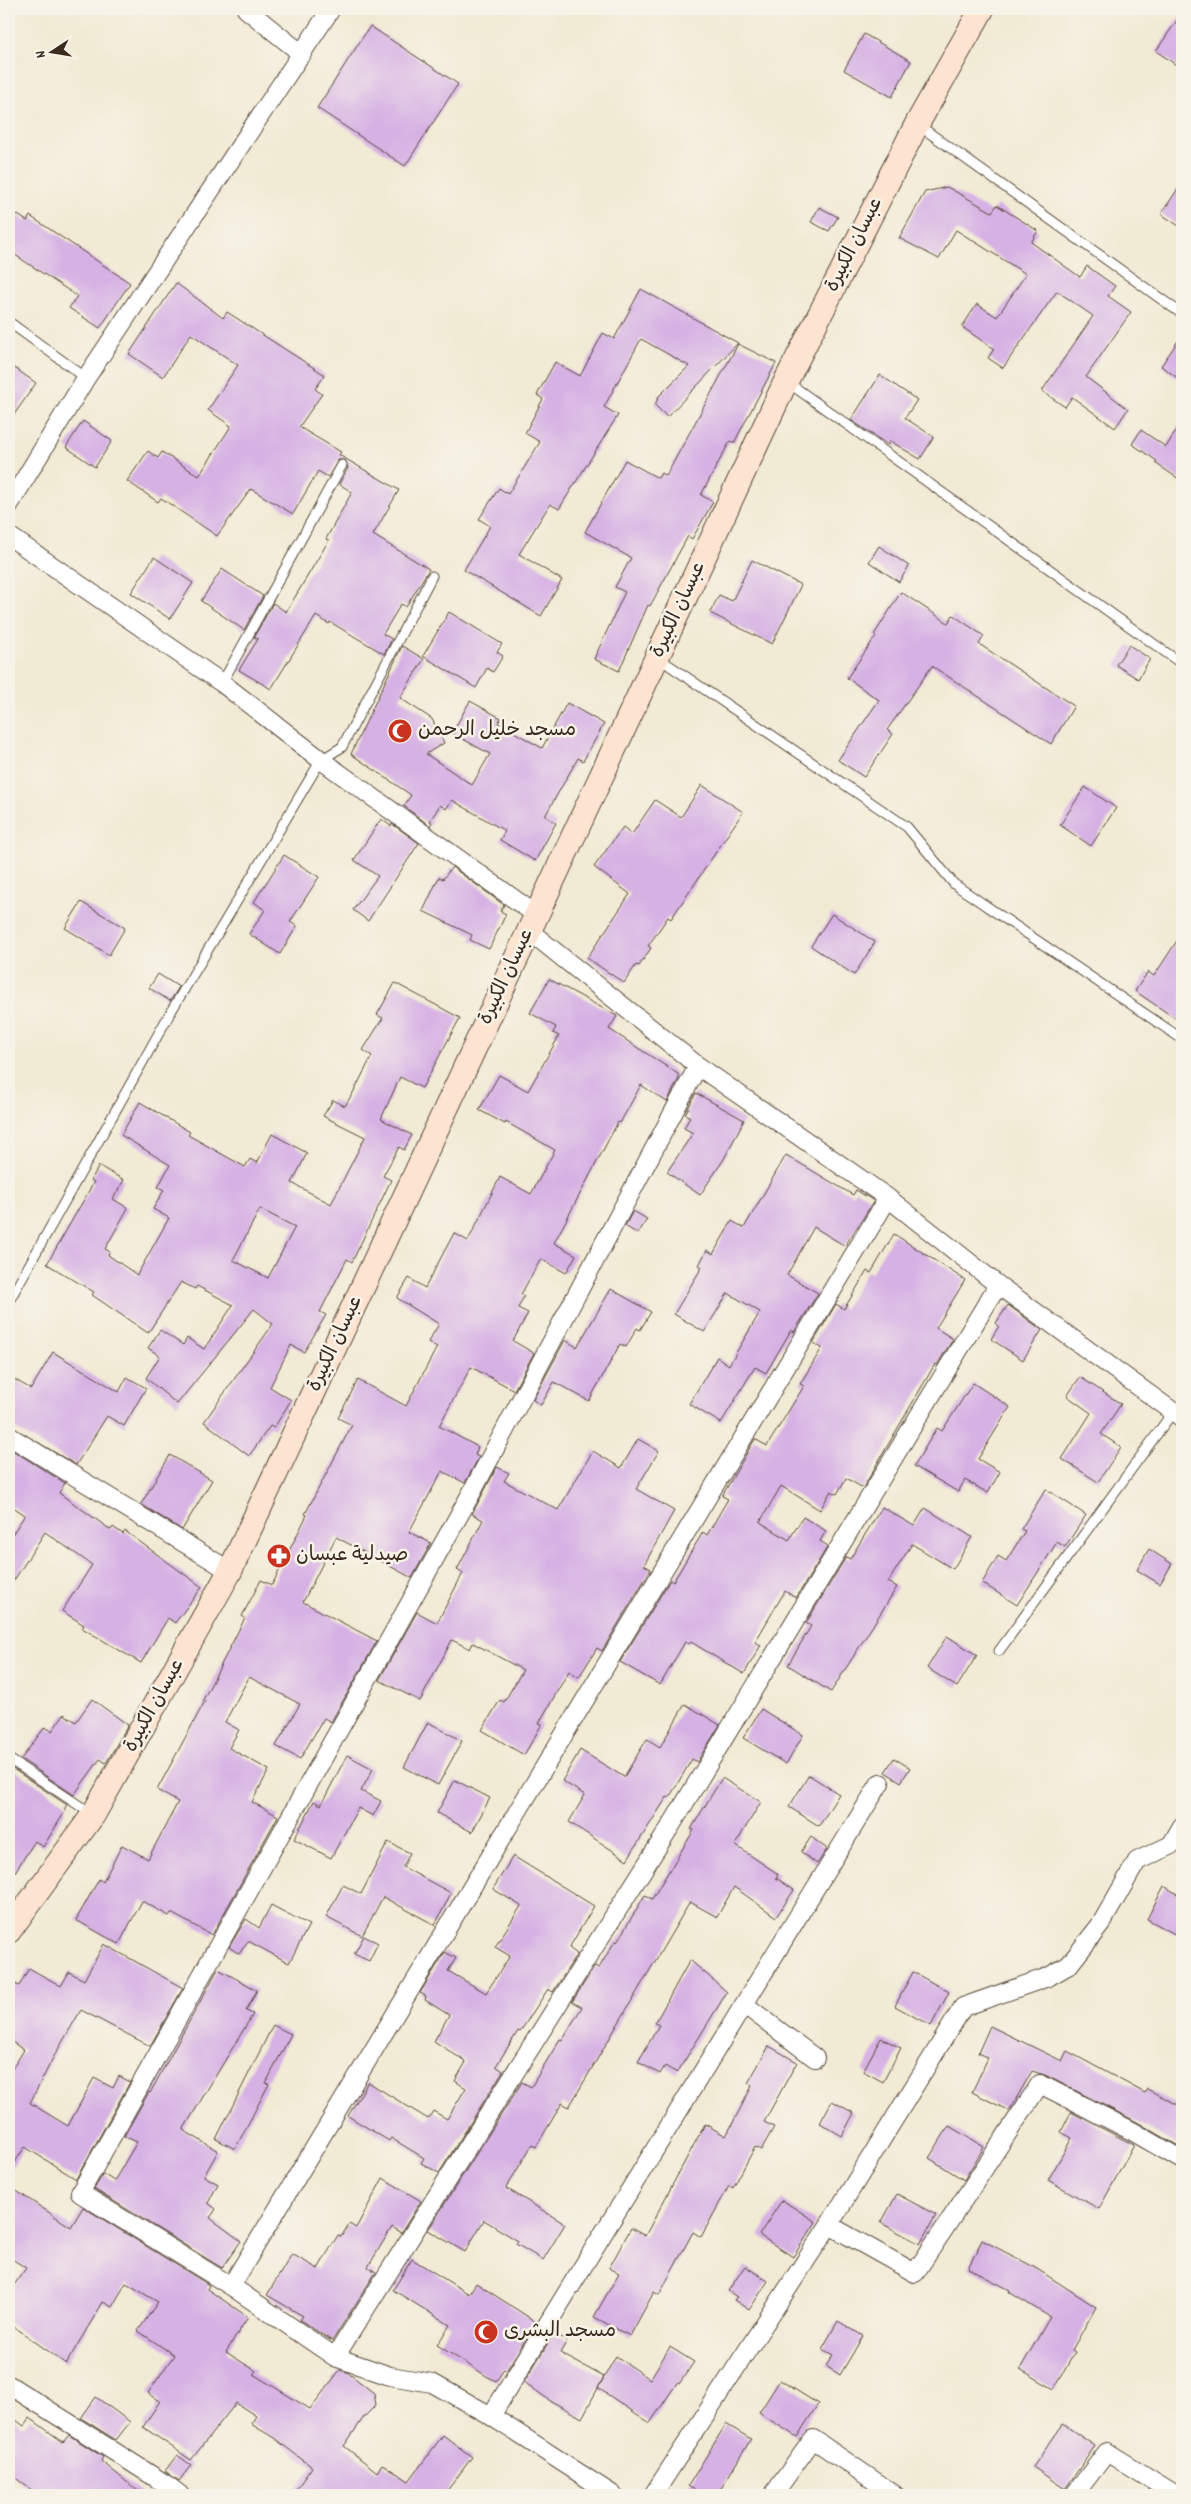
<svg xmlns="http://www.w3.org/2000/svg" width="1191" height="2504" font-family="Dekko,'Playpen Sans Arabic',sans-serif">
	<rect width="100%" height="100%" fill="#f7f3e8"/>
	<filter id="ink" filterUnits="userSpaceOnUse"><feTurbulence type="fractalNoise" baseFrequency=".02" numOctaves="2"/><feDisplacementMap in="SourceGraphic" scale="10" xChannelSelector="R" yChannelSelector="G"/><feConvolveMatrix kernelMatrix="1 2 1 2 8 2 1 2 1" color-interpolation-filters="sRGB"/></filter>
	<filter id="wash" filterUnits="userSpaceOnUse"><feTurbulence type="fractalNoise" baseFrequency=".0096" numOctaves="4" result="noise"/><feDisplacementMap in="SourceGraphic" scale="20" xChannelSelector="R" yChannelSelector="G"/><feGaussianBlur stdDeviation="1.12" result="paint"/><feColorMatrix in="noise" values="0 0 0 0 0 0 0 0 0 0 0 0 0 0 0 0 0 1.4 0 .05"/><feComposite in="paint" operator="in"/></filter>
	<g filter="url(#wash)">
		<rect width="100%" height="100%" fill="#f1ead4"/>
		<g id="blocks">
			<path fill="#d6b1e4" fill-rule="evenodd" d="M1182 13V69L1156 51Z
				M370 26 458 84 405 166 317 108Z
				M864 34 911 61 892 97 844 70Z
				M1182 183V228L1161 214Z
				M947 187 992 212 997 205 1038 231 1031 242 1080 277 1087 266 1115 286 1108 296 1131 312 1086 377 1128 409 1115 428 1072 397 1065 407 1042 391 1093 316 1057 291 1003 368 988 358 994 349 962 327 977 304 997 317 1026 274 956 230 939 259 899 238 925 192Z
				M819 207 838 217 829 231 811 222Z
				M9 209 27 221 30 216 130 283 100 328 69 308 77 296 9 251Z
				M176 283 223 318 227 312 325 375 315 389 322 394 299 427 341 452 339 455 399 490 373 535 429 569 406 607 401 604 383 634 392 639 384 654 330 622 329 624 316 616 271 689 239 670 258 639 254 637 273 603 286 612 329 540 326 539 352 492 339 484 348 468 345 460H338L328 477 318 471 293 514 251 489 217 536 161 498 158 502 127 481 148 451 158 458 162 452 199 476 231 426 208 410 238 365 191 334 163 377 129 354Z
				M641 289 738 343 667 417 655 405 659 396 689 366 641 339 604 407 618 415 559 509 550 504 519 554 562 580 541 616 464 570 490 526 479 519 499 488 508 494 540 442 525 433 543 399 537 395 555 362 580 376 603 333 614 339Z
				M1182 335V381L1161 366Z
				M738 344 776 363 734 443 730 441 701 495 713 502 692 539 688 536 650 606 648 605 619 671 594 659 625 592 615 587 631 558 585 532 625 460 658 478 661 473 666 476Z
				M9 364 36 383 9 422Z
				M880 375 917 400 905 418 934 437 920 459 890 441 888 445 851 420Z
				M83 421 112 441 95 467 66 447Z
				M1182 421V481L1155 463 1157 461 1132 444 1141 430 1166 447Z
				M879 546 909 566 899 582 869 562Z
				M154 557 193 583 170 619 131 593Z
				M752 560 801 585 772 644 710 613 719 595 732 601Z
				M222 569 263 596 244 630 201 601Z
				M901 592 948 623 953 615 984 636 979 644 1074 706 1051 744 932 666 887 730 893 734 864 777 838 760 879 700 847 678 876 636 874 635Z
				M449 612 502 644 497 652 503 656 493 672 487 668 476 688 423 656Z
				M1129 645 1150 659 1138 679 1116 665Z
				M402 646 424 659 400 698 432 719 444 743 426 754 472 785 490 754 452 733 470 701 501 718 498 723 542 748 567 703 604 724 583 761 578 758 545 816 556 823 535 861 500 840 505 831 452 800 446 809 440 805 430 821 432 822 430 826 404 806 411 795 351 754Z
				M702 785 743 812 671 919 668 917 648 946 651 948 639 966 636 965 624 983 587 958 630 894 594 867 623 827 632 834 655 800 681 817Z
				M1085 787 1116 808 1091 846 1060 825Z
				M381 819 391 826 392 824 419 843 368 921 353 910 378 876 354 860Z
				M284 855 319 877 290 922 297 926 280 954 249 934 265 910 254 902Z
				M452 867 504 905 500 911 506 914 489 949 470 940 472 935 423 911 439 877 443 879Z
				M81 902 125 928 109 955 65 928Z
				M832 914 875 942 854 975 811 946Z
				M1182 933V1023L1135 991 1148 972 1154 976Z
				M158 974 179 987 170 1001 149 988Z
				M549 979 617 1016 609 1029 678 1074 679 1078 667 1102 641 1085 620 1123 618 1122 554 1243 576 1255 566 1273 541 1259 521 1294 524 1296 518 1308 528 1313 513 1341 534 1353 514 1390 471 1367 439 1426 478 1447 475 1455 479 1457 465 1483 442 1471 409 1532 431 1543 412 1578 336 1537 303 1602 377 1641 331 1722 324 1718 300 1759 276 1746 300 1704 249 1677 225 1722 239 1730 229 1748 269 1770 252 1802 278 1816 212 1935 171 1913 169 1916 142 1901 119 1944 76 1920 99 1879 103 1882 122 1845 148 1859 178 1802 157 1790 205 1701 203 1700 245 1618 242 1616 261 1580 272 1585 307 1515 305 1514 352 1425 338 1418 358 1380 406 1406 437 1347 428 1342 439 1324 397 1298 409 1278 425 1288 454 1233 468 1241 500 1177 531 1194 555 1150 506 1122 505 1124 479 1110 499 1075 528 1091 559 1036 553 1033 556 1027 530 1013Z
				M395 983 460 1018 422 1088 400 1077 381 1119 412 1135 404 1150 399 1147 383 1176 391 1180 352 1262 347 1259 320 1312 326 1315 304 1352 291 1345 270 1387 291 1400 274 1428 270 1426 249 1456 204 1422 273 1324 254 1309 177 1404 146 1378 160 1356 148 1348 160 1330 183 1345 187 1338 204 1349 233 1305 197 1286 195 1289 181 1282 148 1333 92 1295 94 1292 47 1264 94 1182 91 1180 99 1166 124 1180 113 1199 128 1208 105 1249 110 1252 108 1255 137 1275 169 1218 153 1209 164 1190 158 1187 170 1165 121 1135 140 1102 190 1132 188 1135 245 1167 250 1159 257 1163 272 1134 307 1153 292 1183 331 1204 365 1137 323 1116 333 1100 345 1106 354 1091 372 1056 363 1050 383 1018 377 1015ZM260 1209 295 1227 268 1278 233 1260Z
				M696 1093 744 1120 724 1159 700 1195 667 1172 693 1133 684 1128 690 1117 685 1114Z
				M786 1155 853 1195 856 1190 874 1201 845 1246 814 1227 787 1275 818 1293 794 1332 791 1330 766 1373 755 1367 721 1423 689 1404 717 1357 729 1365 760 1312 728 1293 704 1332 674 1314 702 1267 699 1265 707 1250 713 1254 732 1221 744 1228Z
				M633 1211 647 1219 638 1234 625 1226Z
				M894 1234 965 1280 936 1328 953 1339 937 1365 935 1364 863 1488 846 1478 837 1494 831 1491 820 1510 781 1486 760 1522 789 1540 803 1517 826 1531 820 1541 828 1546 796 1598 785 1591 755 1642 761 1645 744 1674 691 1642 689 1644 685 1642 660 1685 620 1662 670 1580 673 1582 703 1532 707 1535 728 1499 722 1496 755 1439 767 1446 804 1386 800 1384 822 1348 813 1343 836 1304 844 1309 867 1271 871 1273Z
				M611 1289 651 1312 640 1330 637 1328 626 1347 620 1344 589 1401 554 1382 541 1405 533 1400 565 1340 577 1347Z
				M1008 1305 1042 1330 1023 1360 991 1339 999 1326 996 1323Z
				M53 1352 119 1392 127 1377 146 1388 124 1426 107 1416 76 1465 9 1425V1376L31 1389Z
				M1080 1377 1121 1404 1101 1434 1121 1447 1098 1482 1062 1459 1091 1413 1067 1396Z
				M973 1383 1010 1407 978 1459 1000 1472 988 1493 965 1480 958 1492 914 1466 937 1428 942 1431Z
				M638 1439 659 1451 636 1489 674 1511 644 1565 651 1569 602 1651 597 1648 579 1677 569 1671 539 1723 542 1724 524 1755 482 1730 500 1700 504 1702 523 1670 473 1643 470 1649 452 1640 420 1701 379 1680 417 1612 437 1623 463 1573 457 1570 483 1520 472 1514 497 1467 509 1473 504 1481 558 1510 593 1451 621 1468Z
				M9 1448 65 1483 59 1493 111 1530 113 1527 123 1534 125 1531 202 1587 175 1623 168 1618 141 1663 82 1628 84 1625 62 1611 92 1565 45 1532 9 1588V1539L25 1515 9 1504Z
				M170 1455 212 1480 182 1530 141 1504Z
				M1046 1489 1086 1515 1065 1547 1057 1542 1017 1605 982 1583 998 1556 1006 1561 1025 1531 1021 1529Z
				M882 1507 914 1526 925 1508 972 1537 953 1569 912 1544 888 1582 897 1587 831 1692 788 1665 811 1626 806 1623 846 1557 850 1559Z
				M1149 1549 1172 1564 1160 1584 1137 1570Z
				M947 1636 977 1655 957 1687 927 1668Z
				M92 1699 128 1725 106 1763 100 1759 74 1795 21 1759 45 1727 52 1731 64 1714 76 1722Z
				M685 1704 720 1725 697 1762 692 1759 669 1798 667 1797 627 1860 569 1822 585 1795 562 1781 580 1750 624 1777 647 1739 660 1747Z
				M761 1709 803 1735 786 1764 743 1738Z
				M428 1722 462 1741 438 1785 404 1767Z
				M347 1755 373 1769 361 1791 381 1801 373 1816 358 1808 331 1858 294 1839 314 1801 321 1805Z
				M894 1758 910 1768 901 1782 885 1772Z
				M13 1769 67 1805 64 1809 66 1810 43 1847 35 1841 9 1881V1776Z
				M809 1775 839 1794 819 1826 789 1807Z
				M722 1778 761 1802 735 1845 778 1874 776 1878 794 1890 776 1917 734 1887 717 1917 690 1902 569 2107 562 2103 536 2147 532 2145 506 2188 565 2224 543 2260 516 2244 518 2241 484 2220 465 2252 428 2230 522 2082 531 2087 560 2039 562 2040 582 2007 572 2002 595 1966 599 1968 615 1941 617 1942 645 1895 652 1899 694 1830 691 1829Z
				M455 1780 490 1798 472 1832 437 1813Z
				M811 1837 827 1849 817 1864 801 1852Z
				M388 1842 410 1853 403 1867 451 1893 435 1925 383 1897 362 1936 326 1917 343 1885 361 1894Z
				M513 1856 594 1906 569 1948 577 1954 553 1992 548 1989 520 2032 518 2031 496 2066 503 2071 439 2173 421 2163 424 2158 391 2138 389 2141 348 2116 368 2082 428 2119 433 2111 447 2119 466 2088 455 2081 466 2062 434 2041 449 2015 425 2000 426 1996 420 1993 445 1952 456 1958 448 1971 486 1993 510 1956 495 1947 521 1906 493 1889Z
				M1164 1886 1182 1897V1938L1147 1919Z
				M271 1905 309 1925 289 1963 248 1941 239 1954 229 1947 246 1919 259 1928Z
				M364 1936 378 1943 369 1961 354 1954Z
				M104 1944 183 1988 150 2046 81 2010 53 2058 30 2103 68 2126 94 2078 113 2088 119 2076 130 2082 76 2179 25 2147 9 2171V2074L24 2050 9 2040V1980L19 1986 29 1968 61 1986 69 1972 84 1980Z
				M690 1960 727 1992 677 2073 665 2066 660 2074 638 2062 659 2025 655 2023Z
				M218 1969 257 1990 246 2011 253 2014 183 2130 218 2151 204 2176 218 2184 208 2203 216 2209 210 2218 241 2241 222 2268 94 2189 103 2174 114 2181 137 2142 124 2136 149 2092 150 2093Z
				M913 1972 949 1992 931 2026 895 2006Z
				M273 2025 291 2034 266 2083 269 2084 235 2149 216 2139Z
				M990 2026 1062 2061 1067 2051 1145 2093 1147 2089 1182 2107V2148L1137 2122 1045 2075 1032 2071 1009 2111 972 2092 988 2058 978 2053Z
				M881 2038 901 2048 883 2082 863 2071Z
				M769 2046 797 2062 764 2122 774 2127 761 2150 755 2147 733 2188 729 2186 701 2237 693 2232 659 2295 654 2292 630 2336 594 2317 619 2273 609 2268 631 2228 645 2236 705 2124 726 2136 752 2086 748 2083Z
				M832 2101 854 2113 842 2136 820 2123Z
				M1071 2112 1134 2145 1099 2209 1048 2180 1072 2138 1061 2132Z
				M949 2126 984 2147 964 2180 929 2158Z
				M383 2178 421 2201 401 2233 392 2227 368 2267 376 2272 332 2341 300 2320 303 2316 267 2295 292 2254 318 2269 338 2235 341 2237 349 2224 356 2228Z
				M9 2186 71 2227 83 2207 209 2285 207 2289 248 2317 226 2352 256 2371 253 2374 310 2409 340 2370 347 2372 370 2390 374 2393 376 2405 364 2417 344 2446 377 2472 382 2464 409 2481 443 2435 472 2457 444 2495H292L312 2467 274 2438 251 2424 256 2416 236 2403 191 2460 143 2427 160 2401 148 2393 174 2355 138 2331 158 2302 126 2283 112 2307 103 2302 66 2364 9 2323V2292L26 2268 9 2257Z
				M897 2194 936 2215 920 2244 881 2223Z
				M782 2200 816 2222 793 2257 759 2235Z
				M982 2240 1034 2267 1096 2307 1072 2350 1075 2352 1054 2389 1020 2369 1050 2317 1009 2292 1010 2290 968 2268Z
				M412 2259 469 2294 476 2283 536 2322 506 2371 504 2369 496 2382 437 2345 450 2325 393 2290Z
				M745 2266 768 2281 749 2310 734 2300 737 2297 728 2291Z
				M838 2321 863 2336 840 2375 826 2366 833 2355 822 2349Z
				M554 2333 567 2341 560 2353 604 2377 582 2418 549 2400 524 2382Z
				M670 2347 694 2362 679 2384 677 2383 650 2423 598 2388 616 2356 650 2379Z
				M780 2380 818 2404 797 2437 759 2413Z
				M96 2397 130 2422 116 2440 81 2418Z
				M9 2415 24 2426 30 2418 63 2442 69 2435 103 2457 101 2461 143 2495H38L9 2473Z
				M726 2424 751 2439 717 2495H704L688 2486Z
				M1063 2424 1095 2446 1065 2489 1033 2467Z
				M177 2455 191 2465 179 2481 165 2471Z"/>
		</g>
	</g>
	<g filter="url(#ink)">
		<use href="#blocks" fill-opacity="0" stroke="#564739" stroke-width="1"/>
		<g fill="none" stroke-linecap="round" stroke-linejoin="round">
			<defs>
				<path id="lane" d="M917 124 1182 314
					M9 322 86 378
					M786 381 1182 664
					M657 657 907 827 954 884 1182 1039
					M222 683 342 465
					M9 1301 169 1015 321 760 342 747 432 576
					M999 1651 1173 1412
					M9 1759 92 1814"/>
				<path id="street" d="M246 9 302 54
					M9 505 86 378 331 9
					M9 536 222 683 321 760 535 914
					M528 930 698 1066 888 1198 998 1285 1182 1418
					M9 1436 230 1571
					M745 2005 815 2058
					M829 2225 915 2273 1040 2084 1132 2131 1182 2160
					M231 2286 888 1198
					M335 2357 672 1824 998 1285
					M9 2385 167 2485 180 2495
					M491 2416 880 1783
					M613 2495 491 2416 432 2383 390 2376 335 2357 231 2286 80 2193 472 1492 698 1066
					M653 2495 829 2225 963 2007 1048 1977 1069 1965 1101 1924 1137 1861 1171 1845 1182 1826
					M773 2495 813 2439 895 2495
					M1074 2495 1107 2452 1176 2495"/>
				<path id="secondary" d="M9 1931 93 1815 230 1571 786 381 917 124 982 9"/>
			</defs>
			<use href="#lane" stroke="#564739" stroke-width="11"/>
			<use href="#street" stroke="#564739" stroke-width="20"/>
			<use href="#secondary" stroke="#564739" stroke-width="26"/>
			<use href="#lane" stroke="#fff" stroke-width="9"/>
			<use href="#street" stroke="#fff" stroke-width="18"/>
			<use href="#secondary" stroke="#fde4d1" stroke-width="24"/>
		</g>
	</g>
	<defs>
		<symbol id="mosque-disc" viewBox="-11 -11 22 22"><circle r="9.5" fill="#c8321e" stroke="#f7f3e8"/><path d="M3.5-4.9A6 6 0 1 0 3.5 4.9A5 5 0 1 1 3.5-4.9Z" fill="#fff"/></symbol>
		<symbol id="pharmacy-disc" viewBox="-11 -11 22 22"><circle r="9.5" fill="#c8321e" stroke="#f7f3e8"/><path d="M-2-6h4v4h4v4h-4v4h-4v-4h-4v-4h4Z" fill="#fff"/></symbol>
	</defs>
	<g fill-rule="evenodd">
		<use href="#mosque-disc" x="386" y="717" width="28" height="28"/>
		<use href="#pharmacy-disc" x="265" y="1542" width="28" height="28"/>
		<use href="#mosque-disc" x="472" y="2318" width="28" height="28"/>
	</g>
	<g text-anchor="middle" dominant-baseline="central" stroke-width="5" stroke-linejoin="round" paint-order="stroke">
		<g font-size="20" fill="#3b2a1e" stroke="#f7f3e8">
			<text transform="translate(855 245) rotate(-63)">عبسان الكبيرة</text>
			<text transform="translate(679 610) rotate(-65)">عبسان الكبيرة</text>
			<text transform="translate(507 977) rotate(-65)">عبسان الكبيرة</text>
			<text transform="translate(336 1344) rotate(-65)">عبسان الكبيرة</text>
			<text transform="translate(155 1706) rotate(-61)">عبسان الكبيرة</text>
		</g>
		<g font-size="20" fill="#3b2a1e" stroke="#f7f3e8" text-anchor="start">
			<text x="418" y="731">مسجد خليل الرحمن</text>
			<text x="296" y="1556">صيدلية عبسان</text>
			<text x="504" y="2332">مسجد البشرى</text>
		</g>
	</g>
	<rect width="1191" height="2504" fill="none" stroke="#f7f3e8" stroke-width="30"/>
	<g transform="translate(52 52) rotate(258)" stroke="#f7f3e8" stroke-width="4" paint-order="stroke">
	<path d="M0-4L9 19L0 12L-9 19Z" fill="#3b2a1e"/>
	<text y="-8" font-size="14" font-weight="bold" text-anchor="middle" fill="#3b2a1e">N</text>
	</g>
</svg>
